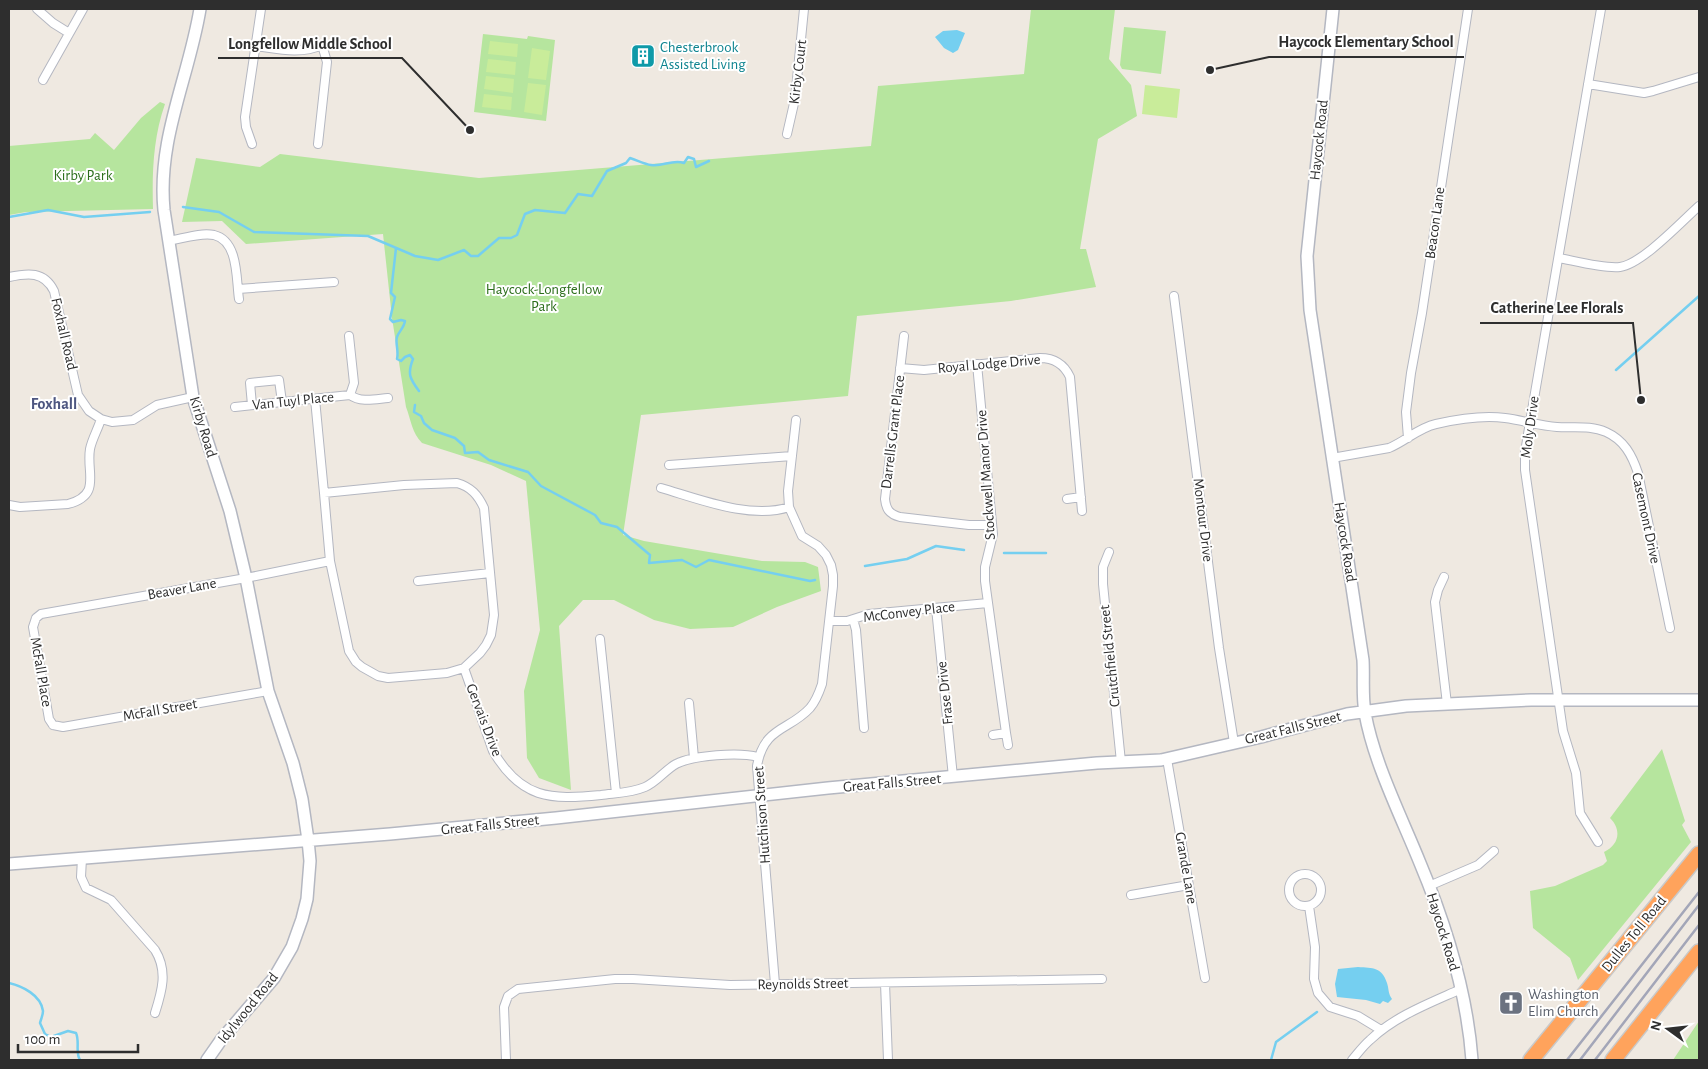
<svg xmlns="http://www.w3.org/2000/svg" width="1708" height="1069" font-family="'Alegreya Sans',sans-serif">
	<rect width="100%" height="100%" fill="#efe9e1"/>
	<path fill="#b6e59e" d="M1031 9H1115L1109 59 1131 85 1137 116 1098 139 1080 249H1086L1096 287 1011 301 857 316 848 396 641 415 623 535 644 541 762 561 805 562 818 567 821 591 777 607 733 627 690 629 654 620 614 600H583L559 626 571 790 539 778 527 758 524 691 540 630 526 481 491 465 422 443C412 433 411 420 406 407L392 318 383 234 246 244 222 221 182 222 196 158 260 167 280 154 479 178 871 146 878 86 1024 74Z
		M1124 27 1166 31 1161 74 1122 69 1120 65Z
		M483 34 527 39 528 36 555 40 546 121 474 112Z
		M160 102 165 104C153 138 152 173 153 209L26 212 9 215V146L90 139 95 133 114 150 141 118Z
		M1662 749 1685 821 1682 825 1691 842 1578 980 1570 958 1533 928 1530 891 1555 886 1603 865 1607 861 1604 852C1619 845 1622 830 1610 818Z
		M1699 1021V1060H1673Z"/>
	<path fill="#c9ec9a" d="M490 41 518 44 517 57 488 54Z
		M532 48 550 51 546 80 528 78Z
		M488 59 516 62 515 75 486 72Z
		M486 76 514 79 513 93 484 89Z
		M528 83 546 85 542 115 524 112Z
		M1145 85 1180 89 1177 118 1142 114Z
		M484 94 512 97 511 110 482 107Z"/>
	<path fill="#75cff0" d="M957 30 965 33 958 50 953 53 944 48 935 37 943 31Z
		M1358 967C1373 968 1382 967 1387 983 1389 989 1388 994 1392 999L1388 1003 1383 1001 1380 1004 1366 1000 1337 997 1335 984 1338 969Z"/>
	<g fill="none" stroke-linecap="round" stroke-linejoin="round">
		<path stroke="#75cff0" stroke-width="2.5" d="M183 207 219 212 254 232 368 236 415 256 438 260 464 250 471 256H478L499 238H511L517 235 525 214 535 210 565 213 578 194 592 196 607 171 626 163 630 158C637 160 644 164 651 165 663 167 672 159 684 163L688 157 694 159 696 167 709 161
			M9 217 48 210 84 217 150 212
			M396 248 391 293 395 297 390 319 393 322 401 320 405 321C404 328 399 331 397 337 395 343 399 350 397 359L401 361 405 357 410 355 413 359C407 374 410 379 419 391
			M1616 370 1699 296
			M415 405 414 412 421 416 424 423 432 430 455 438 464 446 465 453 478 452 489 460 528 472 541 486 595 515 601 523 617 527 650 555 649 563 682 560 696 567 709 560 810 581 815 580
			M1004 553H1046
			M865 566 907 559 936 546 964 550
			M9 983C22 986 41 995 43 1011 43 1015 41 1019 40 1023L45 1034 51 1037 68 1031 76 1033C80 1042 75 1052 80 1060
			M1271 1060 1276 1042 1317 1012"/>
		<defs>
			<path id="street" d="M37 9 53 23 69 33
				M255 46C278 49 300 55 322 45L327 62 318 144
				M43 80 83 9
				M1588 84 1644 93 1653 91 1699 77
				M787 134 795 99 804 9
				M252 144 246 127 245 117 261 9
				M168 241C182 239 200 232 214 235 239 241 236 280 239 299
				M1559 258C1575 261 1604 269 1620 267 1642 264 1681 222 1699 206
				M9 277C28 273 44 271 54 291L78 395 89 411 101 419C98 429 92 439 90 449 86 473 102 495 68 504L20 507 9 505
				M238 289 334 282
				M1174 296 1219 648 1234 743
				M349 336 354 383 350 395
				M904 336 885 499C886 509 889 514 900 517L969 525H992
				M977 364 993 534 985 567V581L1006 733
				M900 368 924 370 1040 358C1054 358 1064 364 1070 377L1082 511
				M315 399 324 493
				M252 405 250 383 279 380 282 402
				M235 407 350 395C361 403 376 399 388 398
				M101 419 112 422 133 420 157 405 193 397
				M1408 438 1406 412 1411 373 1422 313 1468 9
				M1332 458 1389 448C1406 441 1418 428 1436 424 1458 419 1482 415 1505 418 1522 420 1540 426 1557 427 1574 428 1591 425 1606 432 1624 440 1632 455 1638 473L1670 628
				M669 465 792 456
				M457 483C471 487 478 495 484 508L494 615 491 635 486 645 480 653 464 668 447 673 388 678 378 676 362 667 356 662 349 651 330 561 324 493 404 485Z
				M661 488C699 499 751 520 789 507
				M1067 499 1081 497
				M1109 552 1103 567V584L1121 762
				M1444 577 1438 590 1435 602 1447 704
				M418 581 490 573
				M936 608 953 777
				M36 618 41 614 246 578 330 561
				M36 618 33 627 49 719 53 725
				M853 619 856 630 864 728
				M830 621H847L869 614 988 603
				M600 639 616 793
				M464 668 493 751C521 799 550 800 601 795 616 793 631 793 645 787 657 782 665 770 676 764 694 755 739 752 758 757
				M689 703 694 758
				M53 725 63 727 268 691
				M993 735 1006 733 1008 745
				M1167 759 1205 978
				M1598 842 1580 813 1576 773 1563 731 1525 470V452L1530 422 1601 9
				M82 858 81 877 86 888 111 900 155 950C168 971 162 991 155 1013
				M1289 890a16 16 0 1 1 32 0a16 16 0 1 1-32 0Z
				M1429 886 1478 865 1494 851
				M1131 895 1189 885
				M1309 906 1315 947 1314 979 1318 993 1330 1007 1358 1016 1381 1030
				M885 983 888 1060
				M775 984 757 766C764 726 789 731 810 708 816 701 819 693 822 684L833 586V575L831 565 826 555 818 546 802 536 789 507 788 491 796 420
				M506 1060 504 1007 508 996 518 989 615 979H633L730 985 1102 979
				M1352 1060C1358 1053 1363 1046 1370 1040 1395 1016 1430 1003 1461 989"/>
			<path id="secondary" d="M200 9C189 77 157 139 164 210L193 397 230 511 246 578 268 691 293 763 302 799 308 840 310 861 307 899 302 919 292 947 274 978 221 1040 207 1060
				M1333 9 1307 256 1310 310 1363 660C1364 677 1362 696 1365 713 1374 763 1401 816 1420 863 1446 925 1467 992 1472 1060
				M9 864 390 834 556 818 828 788 1097 763 1161 760 1261 737 1347 714 1406 706 1531 700H1699"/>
			<path id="highway" d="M1531 1060 1699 854
				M1613 1060 1699 952"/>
		</defs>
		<use href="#street" stroke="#b4b7c1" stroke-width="10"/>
		<use href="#secondary" stroke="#b4b7c1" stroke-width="14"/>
		<use href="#highway" stroke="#c9c9c9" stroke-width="18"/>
		<use href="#street" stroke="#fff" stroke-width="8"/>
		<use href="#secondary" stroke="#fff" stroke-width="11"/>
		<use href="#highway" stroke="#ffa35c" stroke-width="15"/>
		<path stroke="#a3a6b8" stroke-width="2.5" d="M1567 1060 1699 892
			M1580 1060 1699 905
			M1595 1060 1699 925"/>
	</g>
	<defs>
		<symbol id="building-square" viewBox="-11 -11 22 22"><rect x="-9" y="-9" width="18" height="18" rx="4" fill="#0f9aa8" stroke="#fff"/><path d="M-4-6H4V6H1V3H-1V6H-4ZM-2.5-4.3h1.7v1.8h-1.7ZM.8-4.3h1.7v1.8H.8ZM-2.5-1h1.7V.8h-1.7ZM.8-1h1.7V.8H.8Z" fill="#fff"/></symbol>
		<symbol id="church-square" viewBox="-11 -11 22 22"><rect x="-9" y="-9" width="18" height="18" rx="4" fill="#6b7280" stroke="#fff"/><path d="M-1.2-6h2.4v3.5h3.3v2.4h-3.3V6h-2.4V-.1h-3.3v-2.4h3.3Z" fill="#fff"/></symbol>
	</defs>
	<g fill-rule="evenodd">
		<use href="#building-square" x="629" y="42" width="28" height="28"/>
		<use href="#church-square" x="1497" y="989" width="28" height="28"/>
	</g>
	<g text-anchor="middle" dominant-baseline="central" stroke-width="4" stroke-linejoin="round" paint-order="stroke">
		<g font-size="15" fill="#0d838f" stroke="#fff" text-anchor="start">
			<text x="660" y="47">Chesterbrook<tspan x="660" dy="17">Assisted Living</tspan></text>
		</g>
		<g font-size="15" fill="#2e2e2e" stroke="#fff">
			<text transform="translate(798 72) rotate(-83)">Kirby Court</text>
			<text transform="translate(1319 140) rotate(-84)">Haycock Road</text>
			<text transform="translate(1435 223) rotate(-82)">Beacon Lane</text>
			<text transform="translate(64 334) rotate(77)">Foxhall Road</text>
			<text transform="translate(989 364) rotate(-5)">Royal Lodge Drive</text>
			<text transform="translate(293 401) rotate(-6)">Van Tuyl Place</text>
			<text transform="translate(203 427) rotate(73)">Kirby Road</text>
			<text transform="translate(1530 427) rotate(-82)">Moly Drive</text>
			<text transform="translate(893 432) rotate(-83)">Darrells Grant Place</text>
			<text transform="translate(986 475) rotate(-94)">Stockwell Manor Drive</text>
			<text transform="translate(1646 518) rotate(78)">Casemont Drive</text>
			<text transform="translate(1203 520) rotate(83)">Montour Drive</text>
			<text transform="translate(1345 542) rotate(81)">Haycock Road</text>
			<text transform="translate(182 589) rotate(-10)">Beaver Lane</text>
			<text transform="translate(909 612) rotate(-7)">McConvey Place</text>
			<text transform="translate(1110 656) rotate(-96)">Crutchfield Street</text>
			<text transform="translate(41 672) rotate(80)">McFall Place</text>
			<text transform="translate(945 693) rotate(-96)">Frase Drive</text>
			<text transform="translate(160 710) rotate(-10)">McFall Street</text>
			<text transform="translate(484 720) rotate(69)">Gervais Drive</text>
			<text transform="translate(1293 728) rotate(-14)">Great Falls Street</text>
			<text transform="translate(892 783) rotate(-5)">Great Falls Street</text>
			<text transform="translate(762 815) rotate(-94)">Hutchison Street</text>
			<text transform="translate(490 825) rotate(-6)">Great Falls Street</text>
			<text transform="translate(1186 868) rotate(80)">Grande Lane</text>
			<text transform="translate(1443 932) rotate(73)">Haycock Road</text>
			<text transform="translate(1634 934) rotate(-51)">Dulles Toll Road</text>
			<text transform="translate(803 984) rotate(-1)">Reynolds Street</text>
			<text transform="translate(248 1008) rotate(-51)">Idylwood Road</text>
		</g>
		<g font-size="15" fill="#2c6e1b" stroke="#fff">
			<text x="83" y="175">Kirby Park</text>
			<text x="544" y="289">Haycock-Longfellow<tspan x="544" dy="17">Park</tspan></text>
		</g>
		<g font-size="15" fill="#5b616d" stroke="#fff" text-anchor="start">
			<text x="1528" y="994">Washington<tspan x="1528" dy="17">Elim Church</tspan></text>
		</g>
		<g font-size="16" font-weight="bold" fill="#4d5680" stroke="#fff">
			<text x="54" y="404">Foxhall</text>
		</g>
	</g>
	<path fill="none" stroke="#2e2e2e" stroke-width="2" d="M1210 70L1269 57H1464M470 130L402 58H218M1641 400L1633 323H1480"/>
	<g fill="#2e2e2e" stroke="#fff" stroke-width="2">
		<circle cx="1210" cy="70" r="5"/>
		<circle cx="470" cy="130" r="5"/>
		<circle cx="1641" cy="400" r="5"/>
	</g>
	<g font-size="16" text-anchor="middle" font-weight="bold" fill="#2e2e2e" stroke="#fff" stroke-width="4" stroke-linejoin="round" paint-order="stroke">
		<text x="1366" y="47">Haycock Elementary School</text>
		<text x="310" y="49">Longfellow Middle School</text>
		<text x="1557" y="313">Catherine Lee Florals</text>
	</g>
	<rect width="1708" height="1069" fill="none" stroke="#2e2e2e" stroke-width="20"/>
	<g transform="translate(1668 1029) rotate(285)" stroke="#ffffff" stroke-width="4" paint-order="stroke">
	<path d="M0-4L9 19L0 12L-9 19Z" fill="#2e2e2e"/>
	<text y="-8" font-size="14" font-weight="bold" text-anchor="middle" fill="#2e2e2e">N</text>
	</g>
	<path d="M18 1044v8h120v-8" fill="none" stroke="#2e2e2e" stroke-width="2.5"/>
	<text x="25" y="1044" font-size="15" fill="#2e2e2e" stroke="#ffffff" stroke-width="4" paint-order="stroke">100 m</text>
</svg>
